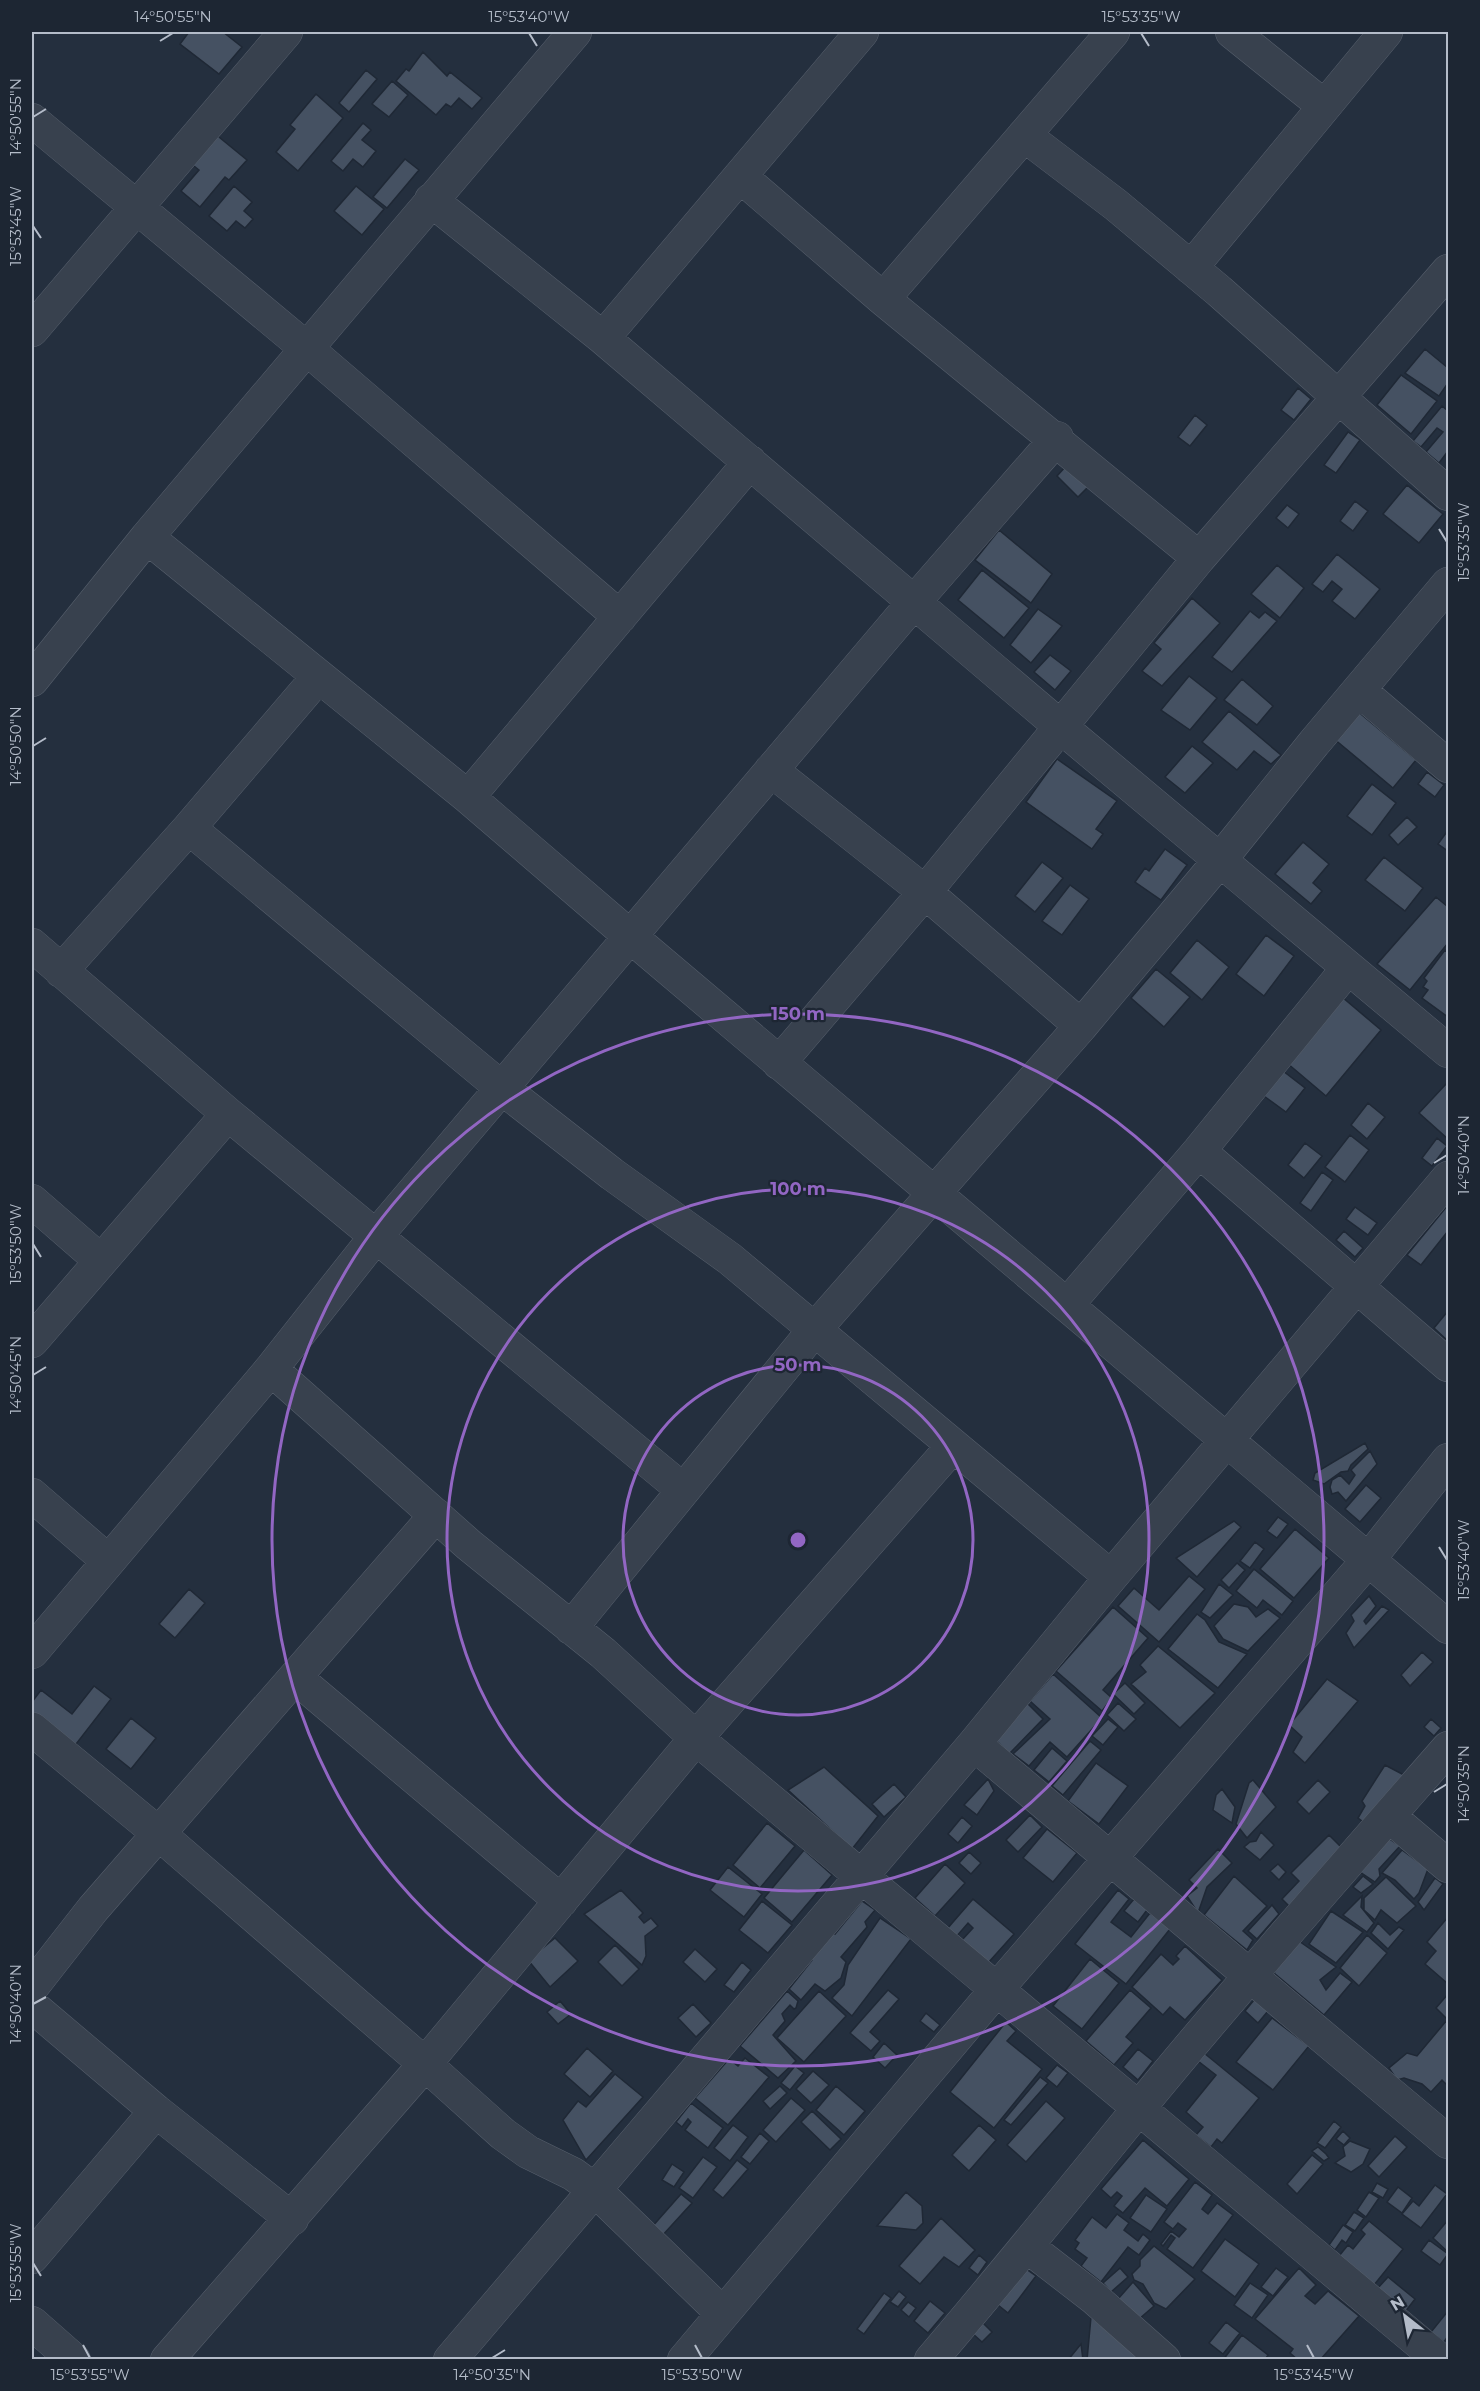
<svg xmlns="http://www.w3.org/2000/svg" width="1480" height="2391" font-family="Montserrat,sans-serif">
	<rect width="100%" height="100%" fill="#242f3e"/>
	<path fill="#455162" stroke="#1f2835" stroke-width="1.5" d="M189 32H223L242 47 219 74 180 44Z
		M423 52 447 76 450 72 482 98 472 109 459 98 451 107 446 104 436 115 396 81 406 69 409 71Z
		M366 70 377 79 349 112 339 103Z
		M392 81 408 95 389 117 372 104Z
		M316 94 343 118 298 171 276 152 295 129 290 125Z
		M363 123 371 130 362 140 376 151 363 167 353 159 343 171 331 161Z
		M214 133 247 160 229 180 225 177 200 207 181 191 199 170 189 162Z
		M405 159 419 170 387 208 373 197Z
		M234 186 252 202 244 211 253 219 245 228 236 221 227 231 209 216Z
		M356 186 384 209 362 235 334 211Z
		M1425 349 1448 368V383L1439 396 1405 373Z
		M1401 375 1437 401 1411 434 1377 405Z
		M1298 388 1311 399 1294 420 1281 410Z
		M1442 406 1448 411V451L1439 463 1426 452 1443 432 1437 428 1421 447 1413 441Z
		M1195 415 1207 425 1190 446 1178 437Z
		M1348 432 1360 440 1336 473 1324 465Z
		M1067 465 1089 486 1078 497 1057 476Z
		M1407 485 1443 514 1419 543 1383 514Z
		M1355 501 1368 511 1353 531 1340 521Z
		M1287 505 1299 514 1288 528 1276 518Z
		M999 530 1052 574 1031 603 975 560Z
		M1337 554 1380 589 1355 619 1332 601 1342 589 1332 581 1323 592 1312 584Z
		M1277 565 1304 588 1280 618 1251 594Z
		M982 570 1029 608 1004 638 958 600Z
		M1192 598 1220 623 1162 686 1142 671 1161 649 1154 643Z
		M1038 609 1062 626 1031 663 1010 645Z
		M1250 611 1259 618 1265 612 1277 621 1232 672 1212 657Z
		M1050 655 1071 671 1055 690 1034 672Z
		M1189 676 1217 698 1190 730 1161 710Z
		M1242 679 1273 706 1257 725 1224 700Z
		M1356 710 1416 760 1393 788 1333 738Z
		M1229 711 1281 755 1271 764 1254 751 1237 770 1202 742Z
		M1192 746 1213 763 1185 793 1165 777Z
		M1057 759 1117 801 1096 829 1103 834 1092 849 1026 802Z
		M1427 772 1444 785 1435 797 1418 784Z
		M1372 784 1396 803 1372 835 1347 816Z
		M1407 817 1417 827 1398 845 1389 835Z
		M1446 833 1448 835V851L1438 844Z
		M1303 842 1329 864 1313 883 1322 891 1311 904 1275 874Z
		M1165 849 1187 865 1161 900 1135 882 1145 868 1149 871Z
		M1384 857 1423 888 1405 911 1365 880Z
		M1042 862 1063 878 1035 912 1015 896Z
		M1070 885 1089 899 1062 935 1042 921Z
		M1436 897 1448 907V943L1410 990 1377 964Z
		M1266 935 1294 956 1264 996 1236 974Z
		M1197 940 1229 967 1202 1000 1170 973Z
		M1445 950 1448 953V1017L1422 998 1428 990 1423 987 1427 981 1424 978Z
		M1156 969 1190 997 1164 1027 1131 998Z
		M1342 997 1381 1030 1326 1096 1287 1063Z
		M1283 1071 1305 1088 1286 1112 1264 1096Z
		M1447 1083 1448 1084V1139L1419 1113Z
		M1368 1103 1385 1117 1367 1139 1351 1125Z
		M1350 1135 1369 1150 1345 1182 1325 1167Z
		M1437 1138 1447 1146 1432 1166 1422 1158Z
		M1305 1143 1322 1156 1304 1178 1288 1165Z
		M1322 1172 1333 1180 1311 1211 1300 1203Z
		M1448 1205V1231L1421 1265 1407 1255Z
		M1355 1207 1377 1223 1368 1235 1346 1219Z
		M1344 1231 1363 1248 1355 1257 1336 1240Z
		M1448 1311V1341L1434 1328Z
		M1365 1443 1368 1449 1351 1465 1348 1471 1341 1472 1324 1484 1313 1480 1315 1473Z
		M1370 1451 1377 1464 1346 1501 1338 1492 1332 1494 1330 1487 1332 1480 1340 1475 1349 1484 1355 1475 1351 1470Z
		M1366 1485 1381 1498 1360 1522 1345 1509Z
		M1278 1517 1288 1524 1277 1538 1267 1531Z
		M1234 1521 1241 1527 1197 1577 1176 1558Z
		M1295 1529 1329 1558 1294 1598 1260 1569Z
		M1255 1542 1264 1549 1250 1568 1240 1561Z
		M1237 1563 1245 1570 1229 1588 1221 1580Z
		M1254 1569 1293 1601 1282 1615 1263 1600 1257 1608 1236 1591Z
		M1189 1576 1205 1589 1159 1642 1118 1606 1134 1588 1159 1610Z
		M1219 1584 1233 1595 1210 1618 1201 1612Z
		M189 1589 205 1603 175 1638 159 1624Z
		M1369 1596 1376 1606 1364 1621 1366 1624 1382 1606 1389 1610 1354 1648 1346 1633 1354 1621 1351 1615Z
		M1234 1604 1248 1607 1256 1617 1268 1609 1280 1618 1248 1651 1223 1639 1214 1626Z
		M1113 1607 1148 1638 1103 1690 1112 1698 1102 1711 1056 1671Z
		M1197 1614 1205 1620 1219 1642 1247 1654 1218 1688 1168 1649Z
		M1158 1646 1215 1693 1180 1728 1131 1684 1146 1672 1140 1665Z
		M1422 1652 1433 1662 1410 1686 1401 1675Z
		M1053 1674 1102 1718 1067 1757 1050 1742 1029 1766 1013 1754 1050 1719 1030 1701Z
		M1327 1679 1358 1701 1305 1763 1293 1752 1302 1737 1289 1725Z
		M1125 1683 1145 1703 1134 1714 1113 1694Z
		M94 1686 111 1699 73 1748 32 1715V1702L41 1690 72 1714Z
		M1026 1702 1043 1719 1009 1754 992 1736Z
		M1118 1703 1136 1719 1124 1731 1107 1715Z
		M131 1718 156 1738 131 1769 106 1749Z
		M1108 1719 1118 1727 1103 1745 1092 1736Z
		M1431 1719 1441 1728 1434 1736 1424 1727Z
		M1090 1741 1101 1750 1063 1795 1052 1786Z
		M1052 1748 1067 1761 1049 1782 1034 1770Z
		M1096 1763 1128 1786 1099 1824 1068 1801Z
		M1385 1765 1404 1775 1366 1824 1358 1818 1365 1806 1362 1801Z
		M824 1767 878 1816 852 1849 788 1790Z
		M988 1779 994 1791 977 1815 964 1805Z
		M1253 1780 1276 1807 1247 1838 1236 1824 1249 1783Z
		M1318 1780 1330 1792 1309 1814 1297 1802Z
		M894 1784 906 1797 884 1817 872 1804Z
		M1222 1789 1235 1807 1232 1823 1213 1810 1216 1795Z
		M1030 1815 1042 1827 1018 1852 1006 1840Z
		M962 1817 972 1826 958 1843 948 1834Z
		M767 1823 795 1846 760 1888 733 1865Z
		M1047 1829 1077 1853 1053 1882 1023 1858Z
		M1261 1832 1274 1845 1260 1860 1244 1847 1250 1842 1256 1841Z
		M1329 1835 1345 1851 1290 1907 1282 1899 1299 1881 1291 1873Z
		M1388 1838 1400 1846 1379 1869 1380 1876 1375 1882 1360 1872Z
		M1218 1849 1232 1863 1207 1887 1198 1913 1187 1896 1197 1888 1189 1880Z
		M804 1850 832 1875 792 1922 764 1898Z
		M1402 1850 1428 1869 1419 1893 1414 1899 1395 1880 1382 1873Z
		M969 1852 981 1863 971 1874 959 1863Z
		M945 1864 965 1883 935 1916 915 1898Z
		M1278 1864 1286 1872 1279 1880 1270 1871Z
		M728 1867 762 1894 744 1917 710 1890Z
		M1234 1876 1267 1906 1243 1931 1253 1940 1247 1950 1204 1915Z
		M1363 1876 1373 1884 1361 1893 1353 1887Z
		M1386 1877 1416 1906 1397 1923 1381 1910 1375 1920 1364 1910V1898Z
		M1435 1878 1443 1884 1424 1910 1418 1902Z
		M621 1890 643 1913 639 1917 644 1923 651 1918 658 1926 645 1936 646 1956 642 1965 584 1914Z
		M1118 1890 1129 1899 1111 1922 1131 1937 1150 1913 1170 1929 1126 1984 1075 1944Z
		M1362 1896 1361 1907 1374 1923 1367 1932 1343 1915Z
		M973 1899 1014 1934 988 1963 962 1940 973 1928 968 1923 956 1937 947 1929Z
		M1134 1899 1147 1910 1138 1922 1124 1911Z
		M762 1901 792 1925 768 1953 739 1930Z
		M862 1901 875 1910 865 1922 867 1927 841 1957 846 1962 841 1978 825 1991 815 1984 801 2000 789 1989 812 1960 810 1955 829 1932 835 1934Z
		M1272 1905 1279 1914 1257 1939 1248 1931Z
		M1331 1911 1363 1932 1336 1963 1309 1944Z
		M1448 1917V1982L1447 1983 1425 1964 1436 1951 1427 1942Z
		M880 1918 911 1939 852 2016 832 1998 844 1985 848 1965Z
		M1378 1923 1390 1935 1399 1927 1404 1930 1388 1949 1371 1933Z
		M1367 1935 1387 1953 1359 1986 1340 1968Z
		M555 1938 578 1961 550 1987 528 1960Z
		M1296 1939 1336 1967 1320 1980 1326 1990 1340 1973 1352 1982 1324 2015 1274 1973Z
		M615 1945 639 1969 622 1986 598 1962Z
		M1185 1946 1222 1980 1185 2020 1170 2007 1163 2015 1132 1987 1161 1954 1173 1965 1179 1959 1176 1956Z
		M695 1949 717 1969 705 1982 683 1962Z
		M1090 1959 1119 1983 1082 2029 1053 2006Z
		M742 1962 751 1970 734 1992 724 1985Z
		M888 1990 899 1999 870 2032 880 2041 871 2051 850 2033Z
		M1130 1990 1151 2008 1126 2037 1133 2043 1114 2065 1086 2041Z
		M787 1991 798 2001 796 2008 794 2009 790 2005 782 2014 785 2021 773 2035 796 2061 778 2078 740 2046Z
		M819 1991 846 2016 804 2062 777 2038Z
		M1448 1994V2020L1436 2008Z
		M1254 2000 1268 2011 1258 2023 1245 2011Z
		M560 2001 571 2014 558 2024 547 2012Z
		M693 2004 711 2023 696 2037 678 2018Z
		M926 2013 940 2025 934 2032 920 2021Z
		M1272 2018 1309 2046 1273 2090 1236 2062Z
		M1447 2020 1448 2086 1442 2080 1431 2092 1422 2084 1404 2078 1397 2080 1389 2068 1407 2053 1417 2056Z
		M1006 2022 1016 2031 1007 2041 1042 2069 994 2128 950 2092Z
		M884 2043 897 2055 885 2068 873 2057Z
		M587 2048 613 2071 590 2097 564 2074Z
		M1138 2049 1153 2061 1138 2080 1123 2067Z
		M1204 2053 1259 2098 1222 2143 1217 2139 1211 2147 1196 2135 1203 2127 1186 2112 1216 2075 1198 2061Z
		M745 2058 769 2077 728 2125 695 2098 729 2059 738 2066Z
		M1057 2065 1068 2073 1057 2087 1046 2078Z
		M795 2066 804 2073 790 2090 781 2083Z
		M813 2071 829 2085 811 2103 796 2089Z
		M615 2074 643 2097 586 2160 563 2120 578 2101 586 2107Z
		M1040 2077 1048 2083 1011 2125 1004 2120Z
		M780 2086 787 2093 770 2109 763 2101Z
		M836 2086 865 2111 844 2135 816 2110Z
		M791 2098 805 2110 776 2142 763 2130Z
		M1046 2101 1065 2118 1026 2162 1007 2145Z
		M691 2103 723 2128 708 2148 685 2130 691 2122 688 2119 682 2127 676 2122Z
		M812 2111 841 2139 830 2150 801 2122Z
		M1334 2121 1341 2127 1325 2148 1317 2143Z
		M733 2125 748 2137 730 2161 714 2148Z
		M979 2125 996 2140 969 2171 952 2155Z
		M1343 2131 1350 2138 1344 2145 1336 2139Z
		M760 2133 769 2141 750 2164 741 2157Z
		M1395 2136 1407 2147 1379 2177 1368 2166Z
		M1143 2140 1189 2179 1167 2206 1145 2188 1123 2213 1114 2206 1122 2196 1117 2192 1111 2198 1101 2189Z
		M1350 2141 1370 2149 1363 2164 1351 2172 1335 2163 1345 2156 1343 2147Z
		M1318 2147 1326 2154 1329 2158 1324 2161 1312 2151Z
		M1312 2155 1323 2164 1297 2194 1287 2184Z
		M703 2157 717 2167 693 2198 679 2188Z
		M737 2160 748 2169 723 2198 713 2190Z
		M672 2164 684 2172 674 2187 662 2180Z
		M1195 2182 1212 2195 1202 2209 1208 2214 1217 2203 1233 2215 1193 2268 1167 2249 1175 2238 1171 2235 1163 2246 1161 2244 1171 2231 1179 2237 1186 2229 1178 2223 1173 2229 1164 2222Z
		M1377 2183 1388 2189 1383 2198 1372 2192Z
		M1435 2185 1447 2194 1421 2228 1402 2214 1413 2201 1419 2206Z
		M1398 2187 1412 2198 1402 2213 1387 2202Z
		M906 2192 922 2206 923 2223 916 2230 877 2226Z
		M1369 2192 1379 2198 1366 2217 1357 2210Z
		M681 2194 692 2203 661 2237 651 2228Z
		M1146 2195 1167 2209 1151 2232 1130 2218Z
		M1354 2212 1364 2218 1355 2231 1345 2225Z
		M1117 2214 1129 2223 1124 2230 1138 2241 1143 2234 1150 2240 1139 2255 1128 2247 1101 2282 1081 2266 1087 2258 1075 2249 1079 2243 1075 2240 1092 2217 1106 2228Z
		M941 2218 975 2250 959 2267 944 2257 920 2284 899 2266Z
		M1448 2220V2252L1433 2238Z
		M1369 2221 1403 2249 1374 2285 1339 2256 1348 2245 1353 2249 1365 2234 1361 2230Z
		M1343 2225 1353 2232 1346 2243 1342 2240 1335 2250 1329 2245Z
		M1225 2239 1259 2264 1235 2297 1201 2271Z
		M1429 2240 1448 2254 1440 2265 1421 2251Z
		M1154 2246 1195 2279 1166 2309 1154 2303 1143 2284 1134 2280 1132 2274 1140 2266V2260Z
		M979 2255 987 2262 978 2275 969 2268Z
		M1120 2268 1128 2277 1111 2292 1103 2283Z
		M1276 2268 1288 2277 1273 2296 1261 2287Z
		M1299 2268 1316 2285 1305 2296 1315 2304 1328 2291 1359 2316 1320 2360H1298L1290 2353 1293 2349 1255 2319Z
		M1026 2269 1036 2276 1008 2313 998 2305Z
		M1388 2277 1415 2299 1405 2312 1377 2289Z
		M1133 2282 1154 2306 1131 2326 1118 2299Z
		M1250 2283 1268 2295 1252 2318 1234 2305Z
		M899 2291 906 2297 898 2307 890 2302Z
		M884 2293 891 2298 864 2334 857 2329Z
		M930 2301 945 2313 928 2333 914 2321Z
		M908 2302 916 2308 909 2317 901 2310Z
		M1448 2311V2336L1444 2342 1431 2332Z
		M1091 2317 1142 2360H1087Z
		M982 2322 992 2332 982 2342 972 2333Z
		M1226 2322 1240 2333 1223 2354 1209 2343Z
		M1242 2335 1268 2355 1265 2360H1223Z
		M1081 2344 1083 2360H1068Z"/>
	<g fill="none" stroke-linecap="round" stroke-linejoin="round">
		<defs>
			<path id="minor" d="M1232 32 1324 106
				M32 120 306 348 620 617
				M1024 135 1116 205 1219 291 1448 494
				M740 176 883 299 1199 558
				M431 200 603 338 1061 727 1448 1051
				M1191 268 1386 32
				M883 299 1113 32
				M32 330 286 32
				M603 338 862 32
				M147 537 468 797 631 937 1448 1627
				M32 680 147 537 575 32
				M1359 690 1448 766
				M771 770 925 892 1081 1026
				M468 797 750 462
				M189 828 503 1089 612 1174 730 1259 1111 1577
				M32 945 228 1114 682 1489
				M61 971 189 828 318 677
				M779 1063 925 892 1199 558 1448 271
				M1199 1151 1448 1365
				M32 1201 101 1261
				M1067 1305 1199 1151 1348 968
				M32 1341 228 1114
				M271 1369 469 1545 603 1653 696 1738 1440 2360
				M32 1495 107 1560
				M571 1628 815 1329 1081 1026 1220 860 1314 743 1448 584
				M32 1652 271 1369 377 1235 914 602 1057 438
				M295 1677 561 1901
				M32 1729 158 1833 425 2064 503 2134 528 2152 573 2174 595 2190 722 2313
				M974 1744 1448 2142
				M1389 1816 1448 1866
				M32 1987 93 1909 436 1515
				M32 2006 156 2111 292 2219
				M1028 2247 1094 2298 1164 2360
				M32 2257 156 2111
				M32 2323 74 2360
				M167 2360 425 2064 696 1738 953 1446
				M450 2360 974 1744 1111 1577 1448 1178
				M684 2360 997 1989 1369 1559 1448 1460
				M931 2360C1002 2277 1070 2193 1139 2108 1239 1986 1344 1867 1448 1748"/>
		</defs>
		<use href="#minor" stroke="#565f6c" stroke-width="34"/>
		<use href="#minor" stroke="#38414e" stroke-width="33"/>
	</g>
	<path fill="none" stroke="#b4bcc9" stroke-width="2" d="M529 33 537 46M1141 33 1149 46M160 41 173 33M33 117 46 109M33 226 41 238M1439 529 1447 542M33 746 46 738M1434 1163 1447 1155M33 1244 41 1257M33 1375 46 1367M1439 1547 1447 1560M1434 1792 1447 1784M33 2004 46 1997M33 2263 41 2276M83 2345 90 2358M695 2345 702 2358M1307 2345 1314 2358M492 2358 505 2350"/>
	<g fill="none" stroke="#9266c3" stroke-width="3">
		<circle cx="798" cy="1540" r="175"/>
		<circle cx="798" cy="1540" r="351"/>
		<circle cx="798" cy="1540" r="526"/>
	</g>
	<circle cx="798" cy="1540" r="9" fill="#9266c3" stroke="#1d2633" stroke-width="3"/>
	<g font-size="18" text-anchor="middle" font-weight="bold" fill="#9266c3" stroke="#1d2633" stroke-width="4.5" stroke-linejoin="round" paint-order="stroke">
		<text x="798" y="1020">150 m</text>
		<text x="798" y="1195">100 m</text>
		<text x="798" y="1371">50 m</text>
	</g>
	<rect width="1480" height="2391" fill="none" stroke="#1d2633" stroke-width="66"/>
	<g transform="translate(1405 2316) rotate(329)" stroke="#1d2633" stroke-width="4.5" paint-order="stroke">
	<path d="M0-4.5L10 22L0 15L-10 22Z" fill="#b4bcc9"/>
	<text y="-9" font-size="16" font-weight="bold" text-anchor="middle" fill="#b4bcc9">N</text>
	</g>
	<rect x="33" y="33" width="1414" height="2325" fill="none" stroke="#b4bcc9" stroke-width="2"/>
	<g font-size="15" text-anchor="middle" fill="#b4bcc9">
		<text x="173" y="22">14°50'55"N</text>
		<text x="529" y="22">15°53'40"W</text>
		<text x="1141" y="22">15°53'35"W</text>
		<text transform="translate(16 117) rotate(-90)" y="5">14°50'55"N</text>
		<text transform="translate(16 226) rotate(-90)" y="5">15°53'45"W</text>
		<text transform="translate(1464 542) rotate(-90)" y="5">15°53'35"W</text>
		<text transform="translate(16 746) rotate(-90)" y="5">14°50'50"N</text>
		<text transform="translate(1464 1155) rotate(-90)" y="5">14°50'40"N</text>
		<text transform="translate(16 1244) rotate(-90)" y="5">15°53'50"W</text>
		<text transform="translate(16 1375) rotate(-90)" y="5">14°50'45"N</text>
		<text transform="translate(1464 1560) rotate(-90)" y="5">15°53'40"W</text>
		<text transform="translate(1464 1784) rotate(-90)" y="5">14°50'35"N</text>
		<text transform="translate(16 2004) rotate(-90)" y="5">14°50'40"N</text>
		<text transform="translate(16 2263) rotate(-90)" y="5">15°53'55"W</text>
		<text x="90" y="2380">15°53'55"W</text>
		<text x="492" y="2380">14°50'35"N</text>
		<text x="702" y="2380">15°53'50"W</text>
		<text x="1314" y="2380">15°53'45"W</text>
	</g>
</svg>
